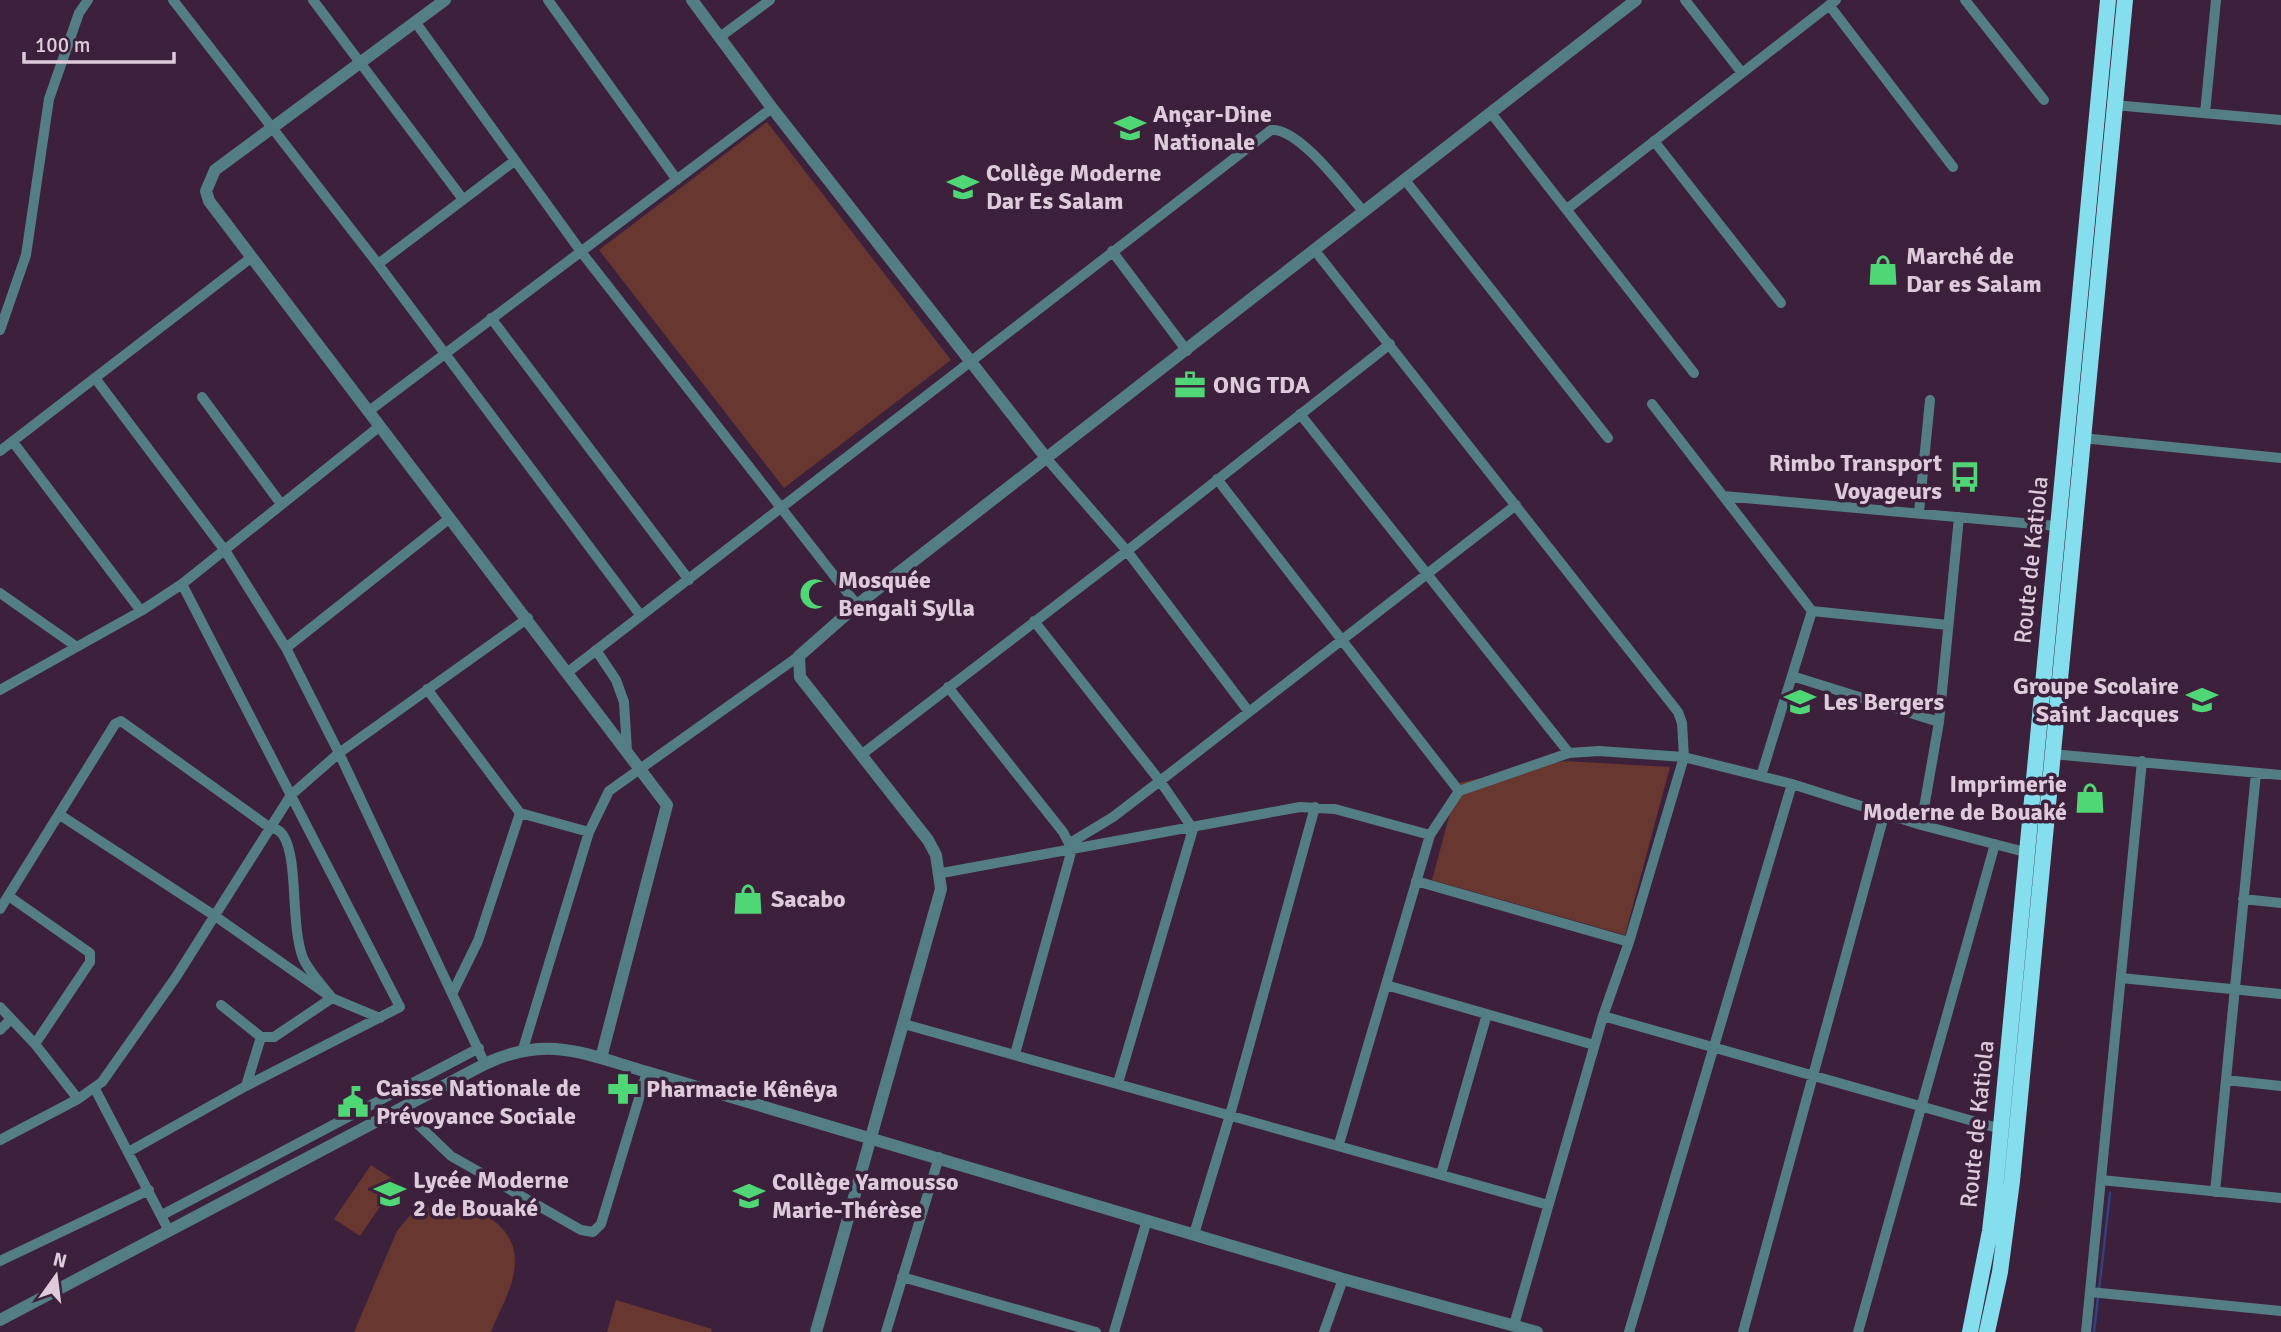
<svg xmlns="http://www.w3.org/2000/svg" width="2281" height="1332" font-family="Signika,sans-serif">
	<rect width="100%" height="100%" fill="#3d203b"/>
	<path fill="#673730" d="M767 122 951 360 784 488 599 250Z
		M1565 761 1670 767 1625 935 1432 880 1458 783Z
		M371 1165 397 1182 360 1236 334 1219Z
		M437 1203C479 1205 525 1227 513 1277 509 1295 498 1314 491 1332H354L397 1231 411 1214Z
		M616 1300 712 1329 711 1332H607Z"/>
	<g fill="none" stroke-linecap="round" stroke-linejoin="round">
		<path stroke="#304280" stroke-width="2.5" d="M2099 1290 2110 1193
			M2094 1332 2098 1297"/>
		<path stroke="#547e85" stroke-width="10" d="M173 0 378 264 641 616
			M313 0 462 198
			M548 0 677 180
			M1685 0 1742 73
			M1965 0 2044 100
			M1829 5 1953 167
			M416 23 582 253 857 605
			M720 37 770 0
			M2114 105 2281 120
			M1491 113 1694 373
			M2205 113 2216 0
			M1654 141 1781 303
			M1405 180 1608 438
			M1567 209 1836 0
			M1112 251 1187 351
			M1316 252 1678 712 1682 723 1684 757 1629 942 1603 1016 1514 1325
			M378 264 513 162
			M491 318 689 580
			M0 330 26 255 49 99 79 13 88 0
			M95 378 226 552 286 648 339 753 485 1064
			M202 397 281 504
			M1652 404 1812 611 1761 776
			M369 411 772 108
			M1300 414 1569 753
			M2082 438 2281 458
			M13 442 141 611
			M0 451 252 257
			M1047 459 1127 551 1249 712
			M1217 479 1459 791
			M1723 496 2056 526
			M1919 512 1930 400
			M0 593 77 647
			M1812 611 1948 625
			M1034 621 1160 781 1193 829 1118 1083
			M286 648 450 518
			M596 650 616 680 624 702 627 751
			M568 672 1271 130C1299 127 1345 191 1364 212
			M1792 676 1939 722
			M948 687 1063 832 1072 849 1015 1054
			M427 689 520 813 589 832
			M0 690 141 611 182 584 380 426
			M2052 754 2281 775
			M861 755 1127 551 1390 344
			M60 815 215 916 332 998 380 1018
			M1921 825 1939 722 1959 517
			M1070 843 1113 817 1160 781 1516 505
			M942 873 1300 807 1335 809 1430 835
			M1416 881 1629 942
			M10 897 90 953V962L35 1044
			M2243 899 2281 903
			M0 909 115 724 121 721 269 827C275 829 279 829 283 835 299 859 290 925 303 958 309 972 323 986 332 998L274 1037H261L246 1086
			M2121 978 2281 994
			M1386 985 1594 1045
			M453 992 478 941 520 813
			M221 1005 261 1037
			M0 1007 35 1044 78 1099
			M1603 1016 2001 1129
			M904 1024 1548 1205
			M0 1030 11 1019
			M523 1049 589 832 609 791 799 656
			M2226 1080 2281 1086
			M95 1089 169 1231
			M402 1109 451 1156 581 1230 593 1232 601 1224 647 1072
			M0 1140 78 1099 102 1082 176 977 291 795 339 753 528 618
			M1339 1144 1430 835 1459 791 1569 753 1599 751 1684 757 1792 784 1921 825 2025 852
			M130 1151 246 1086 400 1007 182 584
			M1441 1174 1487 1014
			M2101 1180 2281 1198
			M2215 1192 2256 773
			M162 1215 479 1048
			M1194 1234 1230 1115 1315 807
			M0 1261 149 1190
			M902 1277 1096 1332
			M2090 1292 2281 1311
			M886 1332 939 1157
			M1114 1332 1147 1220
			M1324 1332 1343 1279
			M1629 1332 1792 784
			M1743 1332 1885 812
			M1858 1332 1995 844
			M2086 1332 2142 761"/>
		<path stroke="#547e85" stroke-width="12" d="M445 0 215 170 206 191 209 201 667 805 601 1058
			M692 0 772 108 1047 459
			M0 1320 485 1064C547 1034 585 1054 647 1072L1343 1279 1537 1332
			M816 1332 941 889 936 855 928 840 800 677 799 656 857 605 1636 0"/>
		<path stroke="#85deed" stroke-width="16" d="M1970 1332 1990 1231 1996 1179 2108 0
			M1987 1332 2000 1272 2012 1181 2125 0"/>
	</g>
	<defs>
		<symbol id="school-bare" viewBox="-9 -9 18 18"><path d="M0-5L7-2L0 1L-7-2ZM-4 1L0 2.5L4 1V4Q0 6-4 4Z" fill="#4fd675" stroke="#3d203b" stroke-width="2.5" paint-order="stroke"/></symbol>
		<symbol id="shop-bare" viewBox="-9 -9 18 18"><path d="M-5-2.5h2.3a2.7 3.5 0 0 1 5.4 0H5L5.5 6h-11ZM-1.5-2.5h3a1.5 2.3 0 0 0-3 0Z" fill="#4fd675" stroke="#3d203b" stroke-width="2.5" paint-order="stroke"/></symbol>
		<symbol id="office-bare" viewBox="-9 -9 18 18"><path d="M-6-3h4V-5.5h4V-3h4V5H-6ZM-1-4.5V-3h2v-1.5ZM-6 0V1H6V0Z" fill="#4fd675" stroke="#3d203b" stroke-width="2.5" paint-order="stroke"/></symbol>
		<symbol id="bus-bare" viewBox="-9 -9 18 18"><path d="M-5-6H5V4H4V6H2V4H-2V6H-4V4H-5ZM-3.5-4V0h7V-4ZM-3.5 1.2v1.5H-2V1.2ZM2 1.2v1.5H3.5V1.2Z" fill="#4fd675" stroke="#3d203b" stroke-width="2.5" paint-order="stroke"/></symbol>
		<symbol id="mosque-bare" viewBox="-9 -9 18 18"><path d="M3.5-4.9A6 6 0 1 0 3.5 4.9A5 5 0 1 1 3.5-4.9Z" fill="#4fd675" stroke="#3d203b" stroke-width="2.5" paint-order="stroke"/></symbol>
		<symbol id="pharmacy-bare" viewBox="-9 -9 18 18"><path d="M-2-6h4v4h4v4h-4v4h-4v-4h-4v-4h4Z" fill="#4fd675" stroke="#3d203b" stroke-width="2.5" paint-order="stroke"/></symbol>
		<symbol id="civic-bare" viewBox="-9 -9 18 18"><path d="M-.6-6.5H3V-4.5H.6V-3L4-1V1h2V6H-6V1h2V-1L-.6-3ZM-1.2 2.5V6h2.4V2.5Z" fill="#4fd675" stroke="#3d203b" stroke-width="2.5" paint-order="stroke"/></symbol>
	</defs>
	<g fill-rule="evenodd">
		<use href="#school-bare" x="1108" y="106" width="44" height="44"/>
		<use href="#school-bare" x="941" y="165" width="44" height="44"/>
		<use href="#shop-bare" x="1861" y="248" width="44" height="44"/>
		<use href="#office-bare" x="1168" y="363" width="44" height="44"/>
		<use href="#bus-bare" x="1943" y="455" width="44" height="44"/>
		<use href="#mosque-bare" x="793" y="572" width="44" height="44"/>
		<use href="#school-bare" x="2180" y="678" width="44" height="44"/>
		<use href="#school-bare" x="1778" y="680" width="44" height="44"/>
		<use href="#shop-bare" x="2068" y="776" width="44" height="44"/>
		<use href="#shop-bare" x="726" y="877" width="44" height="44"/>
		<use href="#pharmacy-bare" x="601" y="1067" width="44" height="44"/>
		<use href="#civic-bare" x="331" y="1080" width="44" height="44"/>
		<use href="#school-bare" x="368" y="1172" width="44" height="44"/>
		<use href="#school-bare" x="727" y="1174" width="44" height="44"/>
	</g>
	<g text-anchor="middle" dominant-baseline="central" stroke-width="7" stroke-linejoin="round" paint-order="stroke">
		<g font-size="24" font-weight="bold" fill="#ddcbdb" stroke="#3d203b" text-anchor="start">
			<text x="1153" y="114">Ançar-Dine<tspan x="1153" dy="28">Nationale</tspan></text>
			<text x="986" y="173">Collège Moderne<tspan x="986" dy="28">Dar Es Salam</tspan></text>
			<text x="1906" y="256">Marché de<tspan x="1906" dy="28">Dar es Salam</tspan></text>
			<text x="1213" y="385">ONG TDA</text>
			<text x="1942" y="463" text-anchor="end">Rimbo Transport<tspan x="1942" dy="28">Voyageurs</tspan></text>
			<text x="838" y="580">Mosquée<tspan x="838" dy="28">Bengali Sylla</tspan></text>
			<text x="2179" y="686" text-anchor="end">Groupe Scolaire<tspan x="2179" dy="28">Saint Jacques</tspan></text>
			<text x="1823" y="702">Les Bergers</text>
			<text x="2067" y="784" text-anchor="end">Imprimerie<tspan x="2067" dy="28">Moderne de Bouaké</tspan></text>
			<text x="771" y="899">Sacabo</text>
			<text x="376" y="1088">Caisse Nationale de<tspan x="376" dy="28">Prévoyance Sociale</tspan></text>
			<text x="646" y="1089">Pharmacie Kênêya</text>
			<text x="413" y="1180">Lycée Moderne<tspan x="413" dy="28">2 de Bouaké</tspan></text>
			<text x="772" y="1182">Collège Yamousso<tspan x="772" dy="28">Marie-Thérèse</tspan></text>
		</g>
		<g font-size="24" fill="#ddcbdb" stroke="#3d203b">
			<text transform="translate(2031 560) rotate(-84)">Route de Katiola</text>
			<text transform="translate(1977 1124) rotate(-84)">Route de Katiola</text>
		</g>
	</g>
	<g transform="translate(56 1276) rotate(14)" stroke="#3d203b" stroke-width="5" paint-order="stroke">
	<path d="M0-5L12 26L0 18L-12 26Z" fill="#ddcbdb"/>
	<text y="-10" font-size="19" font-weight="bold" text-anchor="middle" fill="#ddcbdb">N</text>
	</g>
	<path d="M24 52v10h150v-10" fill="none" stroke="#ddcbdb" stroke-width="3.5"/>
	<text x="35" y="52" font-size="21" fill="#ddcbdb" stroke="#3d203b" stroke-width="5" paint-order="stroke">100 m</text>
</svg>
